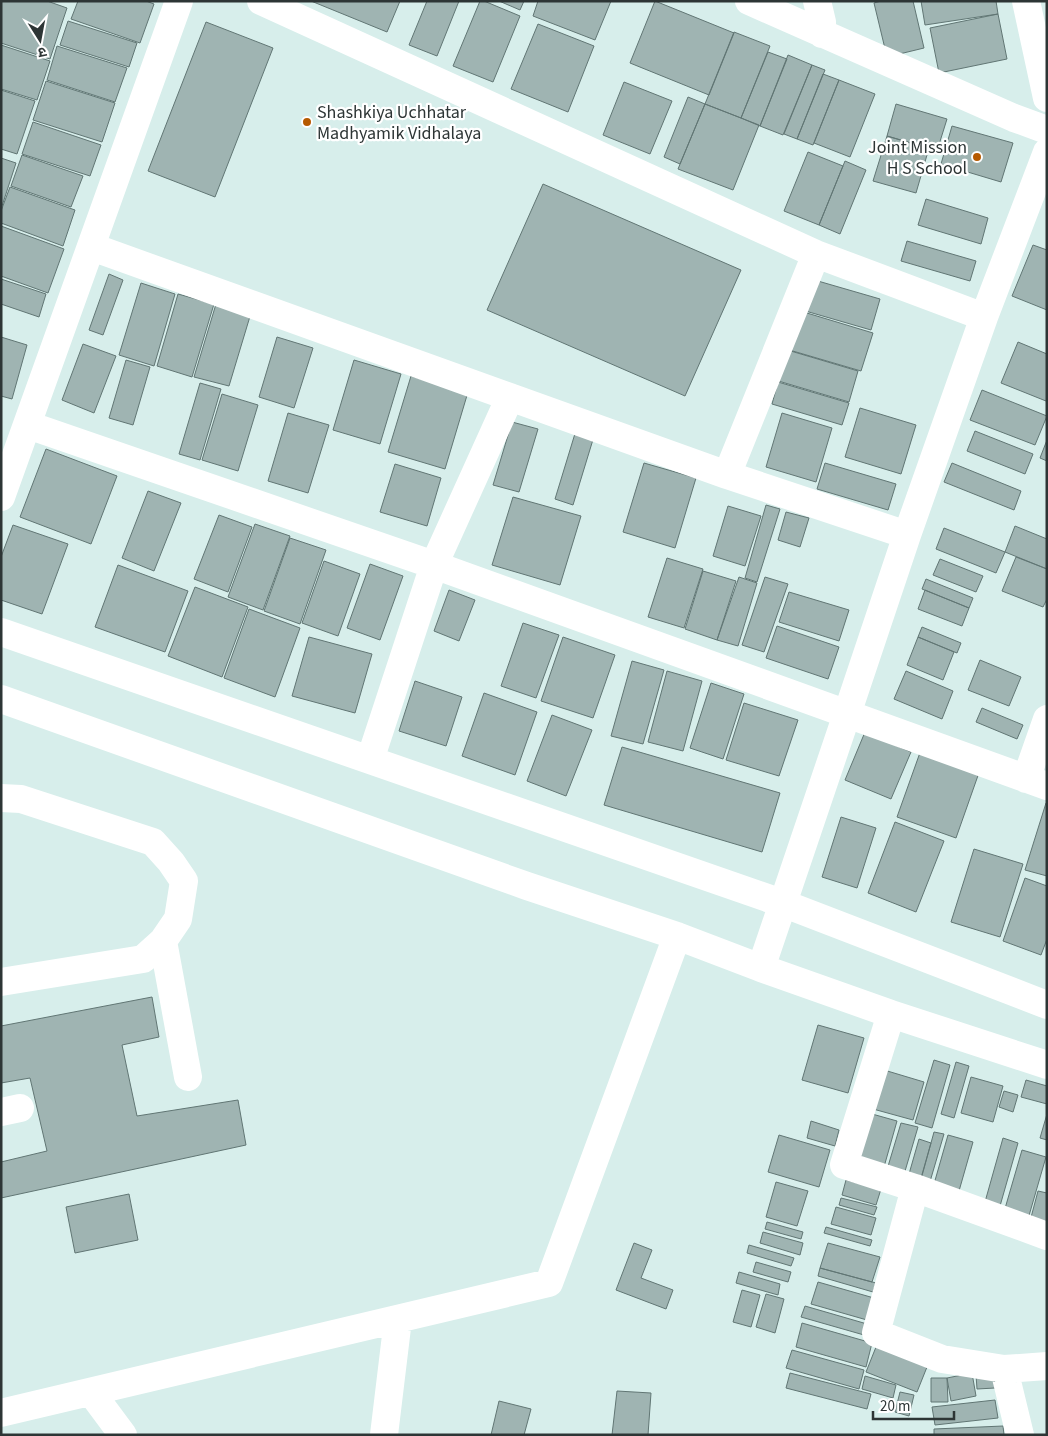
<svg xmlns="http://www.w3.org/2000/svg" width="1048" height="1436" font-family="'Source Sans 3','Noto Sans Devanagari',sans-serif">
	<rect width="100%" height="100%" fill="#d7eeeb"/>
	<path fill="#9fb4b2" stroke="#617674" d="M1 1H47L67 8 50 59 1 43Z
		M78 1H146L154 4 140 43 71 19Z
		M311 1H400L387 32Z
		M427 1H459L437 56 409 45Z
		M480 1H484L520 16 493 82 453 66Z
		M499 1H524L520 10Z
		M538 1H611L595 40 533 16Z
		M655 1 734 33 709 95 630 63Z
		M881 1H913L924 48 887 57 874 3Z
		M921 1H996L998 14 925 25Z
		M998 14 1007 59 939 73 930 28Z
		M68 21 137 43 129 67 60 45Z
		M206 22 273 48 215 197 148 171Z
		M538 24 594 46 568 112 511 89Z
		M734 32 770 46 741 118 705 104Z
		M1 45 50 61 37 100 1 89Z
		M57 46 127 68 115 102 47 80Z
		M768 52 787 59 760 126 741 118Z
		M788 55 812 65 783 135 760 126Z
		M812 65 825 70 797 139 784 134Z
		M823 74 839 80 813 145 797 139Z
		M839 80 875 94 850 157 814 143Z
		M46 81 115 103 102 142 33 120Z
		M624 82 672 101 650 154 603 135Z
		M1 90 35 101 17 154 1 149Z
		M688 97 705 104 680 164 664 157Z
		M705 104 759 125 733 190 678 169Z
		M896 104 947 119 937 151 887 136Z
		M33 122 101 145 90 176 22 154Z
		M952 126 1013 143 1001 182 941 164Z
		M887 136 929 148 916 193 873 181Z
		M808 152 843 166 819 225 784 211Z
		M22 155 83 176 71 207 11 186Z
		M1 158 16 163 2 206 1 205Z
		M845 161 866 170 840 234 819 225Z
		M543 184 741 270 685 396 487 310Z
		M10 187 75 210 63 246 1 223V211Z
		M926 199 988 218 981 244 918 225Z
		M1 226 64 249 48 293 1 276Z
		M907 241 976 261 970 281 901 261Z
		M1033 245 1047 250V310L1012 296Z
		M109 274 123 280 103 335 89 330Z
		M1 279 46 294 39 317 1 304Z
		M811 279 880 299 871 330 802 310Z
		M141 283 175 294 154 366 119 355Z
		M178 294 214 304 192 377 157 366Z
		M216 304 251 313 229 386 194 377Z
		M797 310 873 333 861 371 786 349Z
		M1 337 27 345 12 399 1 396Z
		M277 337 313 348 294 408 259 397Z
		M1018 342 1047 354V398L1046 401 1001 383Z
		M83 344 116 356 94 413 62 400Z
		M784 349 858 371 849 402 775 380Z
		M126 360 150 367 133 425 109 418Z
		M354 360 401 374 380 444 333 430Z
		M411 376 468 392 445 469 388 452Z
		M778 382 849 403 842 425 772 404Z
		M200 383 221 389 200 460 179 454Z
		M982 390 1047 416 1035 445 970 420Z
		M222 394 258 405 238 471 202 460Z
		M860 408 916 425 901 474 845 457Z
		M288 413 329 425 308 493 268 481Z
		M782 413 832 428 816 482 766 467Z
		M512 422 538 429 519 492 493 485Z
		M577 427 595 433 573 505 555 499Z
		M975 431 1033 454 1025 474 967 451Z
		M1047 440V461L1040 458Z
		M46 449 117 476 91 544 20 517Z
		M644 463 696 478 675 548 623 532Z
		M825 463 896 484 888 510 817 489Z
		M952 463 1021 491 1014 510 944 482Z
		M395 464 441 478 427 526 380 512Z
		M148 491 181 503 154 571 122 558Z
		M513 497 581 516 560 585 492 565Z
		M766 505 780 509 757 582 745 578Z
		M728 506 761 516 745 566 713 556Z
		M786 512 809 518 800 547 778 540Z
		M219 515 252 527 228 592 194 579Z
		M255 524 290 536 263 610 228 597Z
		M13 525 68 544 42 614 1 600V557Z
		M1015 526 1047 539V569L1005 552Z
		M944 528 1005 552 996 573 936 549Z
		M290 538 326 550 300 624 264 611Z
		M1016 557 1047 569V599L1043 607 1002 591Z
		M667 558 703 569 684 628 648 617Z
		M940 559 983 576 976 592 933 575Z
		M324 561 360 574 338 636 302 623Z
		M370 564 403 576 380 640 347 628Z
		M118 565 188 591 165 652 95 627Z
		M703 571 736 581 717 640 685 629Z
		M739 577 757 583 738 646 717 640Z
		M765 577 788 584 764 652 742 645Z
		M926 579 973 598 969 608 922 589Z
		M195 587 248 607 222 677 168 656Z
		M449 590 475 600 459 641 434 631Z
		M925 590 969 608 962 626 918 609Z
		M789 592 849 610 839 641 779 622Z
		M249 609 300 628 275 697 224 678Z
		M523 623 559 635 536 698 501 686Z
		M777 626 839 647 828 679 766 658Z
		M922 627 961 643 957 653 918 637Z
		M309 637 372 654 355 713 292 696Z
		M563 637 615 655 593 718 541 701Z
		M918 637 954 652 943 680 907 665Z
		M980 660 1021 677 1009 706 968 690Z
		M632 661 664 670 643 744 611 736Z
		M667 671 702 681 683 751 648 742Z
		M906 671 953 691 942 719 894 699Z
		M415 681 462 697 446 746 399 731Z
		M711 683 744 694 723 759 690 748Z
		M484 693 537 712 515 775 462 756Z
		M744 703 798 720 779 776 726 760Z
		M982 708 1023 725 1017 739 976 722Z
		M552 715 592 730 566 796 527 781Z
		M865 732 911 752 891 799 845 780Z
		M622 747 780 793 762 852 604 805Z
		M922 747 981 767 956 838 897 817Z
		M1046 803H1047V876L1025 870Z
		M841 817 876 828 857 888 822 877Z
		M895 822 944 841 916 912 868 893Z
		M974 849 1023 864 1000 937 951 922Z
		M1025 878 1047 886V939L1041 955 1003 941Z
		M152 997 159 1037 122 1045 137 1116 238 1100 246 1145 1 1198V1162L47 1151 30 1078 1 1083V1026Z
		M818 1025 864 1038 848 1093 802 1080Z
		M934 1060 950 1065 932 1128 915 1123Z
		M956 1062 969 1066 954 1118 941 1114Z
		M884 1070 924 1082 913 1120 873 1109Z
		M971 1077 1003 1086 993 1122 961 1113Z
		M1026 1080 1047 1086V1104L1021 1097Z
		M1004 1091 1018 1095 1013 1112 999 1107Z
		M865 1112 897 1121 882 1174 849 1165Z
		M1047 1114V1140L1040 1138Z
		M811 1121 839 1130 835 1146 807 1138Z
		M901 1123 918 1127 903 1178 886 1173Z
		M934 1132 944 1134 929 1185 920 1183Z
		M779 1135 830 1150 819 1187 768 1172Z
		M948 1135 973 1142 959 1191 934 1184Z
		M1003 1138 1018 1143 998 1213 983 1209Z
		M919 1139 931 1143 919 1185 907 1181Z
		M1022 1150 1046 1157 1028 1219 1004 1212Z
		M846 1180 881 1189 876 1205 842 1195Z
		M776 1182 808 1191 797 1226 766 1217Z
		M1038 1191 1047 1193V1230L1029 1225Z
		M129 1194 138 1240 75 1253 66 1207Z
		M841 1198 877 1207 874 1215 839 1205Z
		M836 1207 876 1218 871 1235 831 1224Z
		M767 1222 803 1232 801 1239 765 1229Z
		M826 1227 872 1240 870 1246 824 1233Z
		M763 1232 803 1243 800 1255 760 1243Z
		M634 1243 652 1250 641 1278 673 1290 666 1309 616 1290Z
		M828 1243 880 1257 872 1282 820 1268Z
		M749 1245 794 1258 791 1266 747 1253Z
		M756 1262 791 1272 788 1282 753 1272Z
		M820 1268 876 1283 873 1292 818 1276Z
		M739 1272 780 1284 778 1295 736 1283Z
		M818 1282 881 1300 874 1322 811 1304Z
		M742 1290 760 1295 751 1327 733 1322Z
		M766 1294 784 1299 775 1333 756 1327Z
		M805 1306 874 1326 871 1337 801 1317Z
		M802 1323 872 1343 866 1367 796 1347Z
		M880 1337 931 1357 917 1392 866 1372Z
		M792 1350 864 1370 859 1389 786 1368Z
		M790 1373 871 1394 867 1409 786 1388Z
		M972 1373 976 1396 951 1401 947 1378Z
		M994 1373 995 1388 977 1389 976 1375Z
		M865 1376 896 1385 893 1398 862 1389Z
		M931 1378H947L948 1402H931Z
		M617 1391 651 1393 648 1435H612Z
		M900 1392 914 1395 909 1416 895 1412Z
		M995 1400 998 1418 935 1425 932 1407Z
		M499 1401 531 1409 524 1435H491Z
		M1003 1426 1004 1435H934V1429Z"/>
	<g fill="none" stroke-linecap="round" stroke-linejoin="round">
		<path stroke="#fff" stroke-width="28" d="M261 1 816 254 984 317
			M749 1 1014 118 1047 130
			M817 1 822 22V34
			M1026 1 1047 98
			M92 247 727 475 907 535
			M28 425 434 565 1047 786
			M727 475 816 254
			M1 497 179 1
			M1 632 782 903 1047 1005
			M1 699 527 886 677 936 761 968 891 1014 1047 1065
			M370 760 434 565 510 397
			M1026 779 1047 719
			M1 798 21 799 153 842 171 862 184 881 178 919 163 941 143 959 1 982
			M163 941 188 1077
			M761 968 847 714 907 535 984 317 1047 152
			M891 1014 844 1165 915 1188 1047 1236
			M1 1112 20 1108
			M915 1188 876 1333 942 1359 1004 1369 1047 1366
			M1004 1369 1020 1435
			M91 1392 123 1435
			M1 1413 549 1283 677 936
			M384 1435 398 1319"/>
	</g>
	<g fill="#b65a00" stroke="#fff" stroke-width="2">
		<circle cx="307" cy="122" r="5"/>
		<circle cx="977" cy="157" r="5"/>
	</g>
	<g text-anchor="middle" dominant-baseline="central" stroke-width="4.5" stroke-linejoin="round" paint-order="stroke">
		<g font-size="18" fill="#2d3535" stroke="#fff" text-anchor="start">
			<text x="317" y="112">Shashkiya Uchhatar<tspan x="317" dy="21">Madhyamik Vidhalaya</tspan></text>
			<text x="967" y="147" text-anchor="end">Joint Mission<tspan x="967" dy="21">H S School</tspan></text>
		</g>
	</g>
	<rect width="1048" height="1436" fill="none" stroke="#2d3535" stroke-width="5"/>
	<g transform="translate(40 40) rotate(169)" stroke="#ffffff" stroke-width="4" paint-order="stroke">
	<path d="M0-4L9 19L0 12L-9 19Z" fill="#2d3535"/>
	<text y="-8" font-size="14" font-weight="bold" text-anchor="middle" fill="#2d3535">उ</text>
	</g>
	<path d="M873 1411v8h81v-8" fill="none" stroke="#2d3535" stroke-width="2.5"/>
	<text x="880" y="1411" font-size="15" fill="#2d3535" stroke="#ffffff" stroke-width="4" paint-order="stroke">20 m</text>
</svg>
